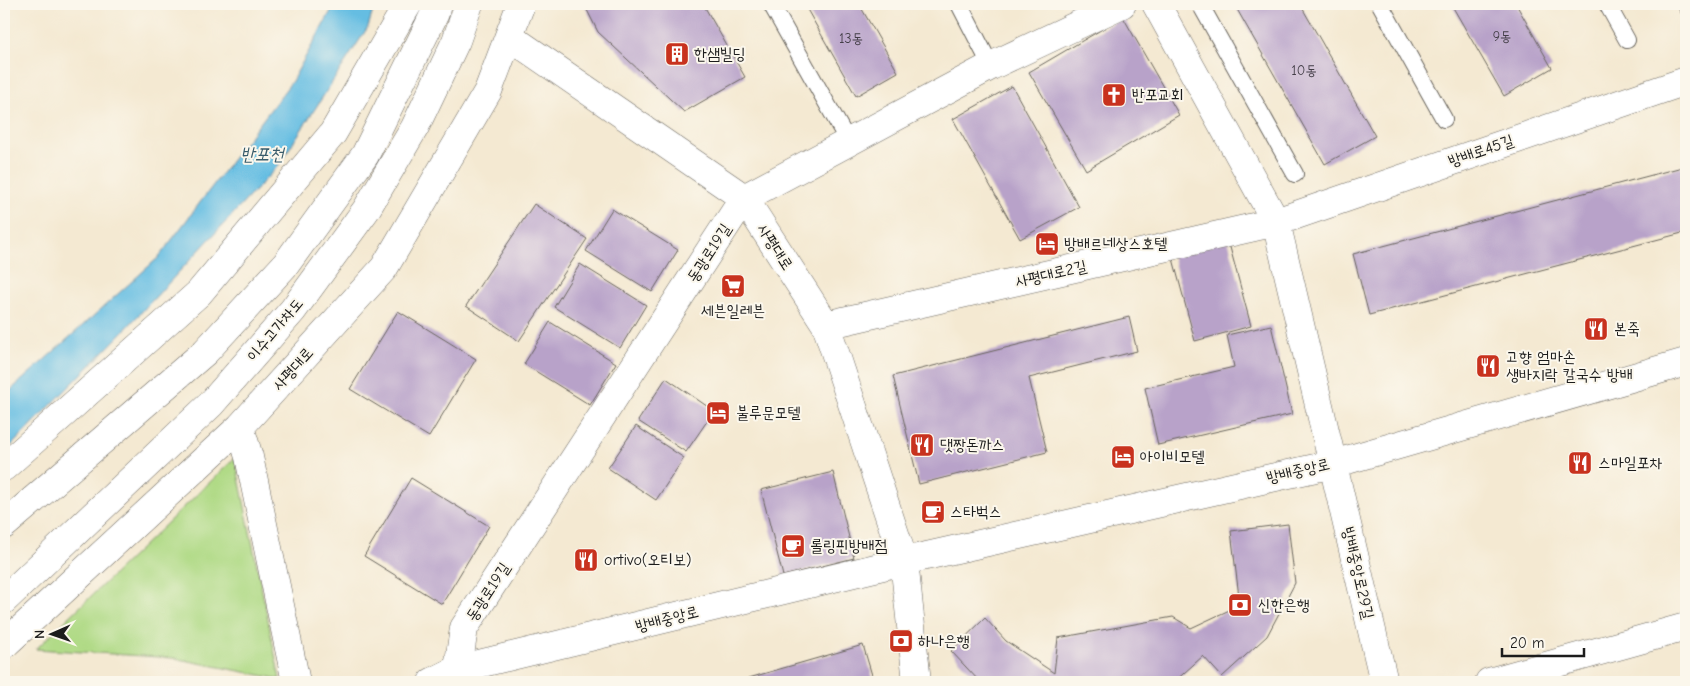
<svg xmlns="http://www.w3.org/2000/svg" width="1690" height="686" font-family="'Comic Neue','Poor Story',sans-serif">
	<rect width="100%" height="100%" fill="#fbf7ec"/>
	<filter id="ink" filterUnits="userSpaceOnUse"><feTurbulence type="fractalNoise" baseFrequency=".02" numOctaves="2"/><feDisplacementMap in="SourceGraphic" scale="10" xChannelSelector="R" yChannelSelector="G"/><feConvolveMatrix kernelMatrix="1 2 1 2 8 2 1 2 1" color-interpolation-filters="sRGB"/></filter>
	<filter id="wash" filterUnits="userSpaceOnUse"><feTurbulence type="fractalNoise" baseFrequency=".0096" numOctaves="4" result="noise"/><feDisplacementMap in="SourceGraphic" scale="20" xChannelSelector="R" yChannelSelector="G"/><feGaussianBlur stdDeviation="1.12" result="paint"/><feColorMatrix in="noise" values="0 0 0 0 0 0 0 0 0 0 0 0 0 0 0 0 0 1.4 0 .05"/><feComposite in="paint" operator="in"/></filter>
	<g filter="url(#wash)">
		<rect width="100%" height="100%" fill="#f4e9d2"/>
		<path fill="#b0da86" stroke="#667b51" d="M235 458 280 679 173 658 36 649Z"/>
		<path fill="#65bde2" stroke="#406c7f" d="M335 4H375L368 27 278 166 120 335 4 453V396L158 258 292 81Z"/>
		<g id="blocks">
			<path fill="#b8a2c9" d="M586 4H703L745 77 684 112 598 32 585 6Z
				M804 4H859L898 72 856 96Z
				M1234 4H1300L1375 136 1325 164Z
				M1451 4H1516L1552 68 1504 96Z
				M1676 4H1686V22Z
				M1123 17 1179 115 1086 170 1029 72Z
				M1012 86 1079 207 1020 239 953 119Z
				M1686 166V232L1369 315 1353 254Z
				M534 204 587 239 519 341 466 306Z
				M612 209 678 250 652 292 586 251Z
				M1227 236 1251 326 1195 341 1171 251Z
				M580 264 646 305 620 348 554 307Z
				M398 311 476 359 429 437 350 389Z
				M1129 317 1137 351 1029 378 1047 452 919 484 893 376Z
				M550 322 616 363 590 405 524 364Z
				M1271 325 1292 414 1158 445 1145 388 1234 367 1227 335Z
				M666 378 714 411 686 452 638 421Z
				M636 426 684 458 656 500 608 468Z
				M833 472 854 558 783 576 761 490Z
				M411 478 489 526 442 604 364 556Z
				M1288 524 1295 583 1267 636 1222 677 1203 656 1174 682H980L951 651 985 618 1006 641 1054 673 1058 638 1173 617 1191 628 1240 605 1231 531Z
				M863 645 874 682H735Z"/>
		</g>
	</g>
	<g filter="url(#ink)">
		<use href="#blocks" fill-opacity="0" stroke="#68645c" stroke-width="1"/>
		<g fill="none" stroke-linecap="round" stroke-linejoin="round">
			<defs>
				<path id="service" d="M771 4 849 143
					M959 4 991 66
					M1200 4 1295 174
					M1380 4 1444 119
					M1607 4 1627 40"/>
				<path id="minor" d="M1156 4 1276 222 1384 682
					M510 37 744 198 826 325 904 561 917 682
					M826 325 1276 222 1686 81
					M458 669 464 628 744 198 991 66 1122 4
					M1489 682 1686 627"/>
				<path id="tertiary" d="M432 682 458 669 904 561 1333 464 1686 362"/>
				<path id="primary" d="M240 427 249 457 296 682
					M4 467 199 293 333 133 408 4
					M4 525 205 352 286 264 365 155 435 13 437 4
					M4 600 211 404 293 310 366 210 415 127 456 41 469 4
					M4 645 240 427 384 268 488 91 521 4
					M458 669 469 682"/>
			</defs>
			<use href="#service" stroke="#68645c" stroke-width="18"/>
			<use href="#minor" stroke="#68645c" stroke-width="29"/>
			<use href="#tertiary" stroke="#68645c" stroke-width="29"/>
			<use href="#primary" stroke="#68645c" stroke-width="29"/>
			<use href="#service" stroke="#fff" stroke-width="16"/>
			<use href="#minor" stroke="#fff" stroke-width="28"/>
			<use href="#tertiary" stroke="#fff" stroke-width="28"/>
			<use href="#primary" stroke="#fff" stroke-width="28"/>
		</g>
	</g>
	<defs>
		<symbol id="building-square" viewBox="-11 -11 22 22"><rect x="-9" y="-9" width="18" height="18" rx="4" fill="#c8321e" stroke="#fbf7ec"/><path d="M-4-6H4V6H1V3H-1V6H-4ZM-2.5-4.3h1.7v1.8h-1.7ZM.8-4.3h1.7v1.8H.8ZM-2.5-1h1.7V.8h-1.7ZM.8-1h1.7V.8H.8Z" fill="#fff"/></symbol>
		<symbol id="church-square" viewBox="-11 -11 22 22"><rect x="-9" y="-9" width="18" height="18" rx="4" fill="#c8321e" stroke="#fbf7ec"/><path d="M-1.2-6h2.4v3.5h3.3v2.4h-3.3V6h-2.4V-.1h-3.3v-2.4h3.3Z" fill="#fff"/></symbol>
		<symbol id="hotel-square" viewBox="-11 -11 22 22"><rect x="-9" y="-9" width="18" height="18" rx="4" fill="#c8321e" stroke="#fbf7ec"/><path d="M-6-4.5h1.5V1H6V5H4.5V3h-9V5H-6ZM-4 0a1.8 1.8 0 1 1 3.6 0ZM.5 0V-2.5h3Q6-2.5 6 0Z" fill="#fff"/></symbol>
		<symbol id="supermarket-square" viewBox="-11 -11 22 22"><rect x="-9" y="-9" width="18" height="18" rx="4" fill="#c8321e" stroke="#fbf7ec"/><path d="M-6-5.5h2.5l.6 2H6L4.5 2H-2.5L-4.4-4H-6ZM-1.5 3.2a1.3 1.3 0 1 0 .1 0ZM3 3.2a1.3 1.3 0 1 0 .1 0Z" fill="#fff"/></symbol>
		<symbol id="restaurant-square" viewBox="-11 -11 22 22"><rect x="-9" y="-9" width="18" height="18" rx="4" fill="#c8321e" stroke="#fbf7ec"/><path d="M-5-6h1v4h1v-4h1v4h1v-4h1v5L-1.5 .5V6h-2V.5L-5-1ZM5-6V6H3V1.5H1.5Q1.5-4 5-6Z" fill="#fff"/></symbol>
		<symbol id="cafe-square" viewBox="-11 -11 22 22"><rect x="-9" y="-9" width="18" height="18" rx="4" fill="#c8321e" stroke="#fbf7ec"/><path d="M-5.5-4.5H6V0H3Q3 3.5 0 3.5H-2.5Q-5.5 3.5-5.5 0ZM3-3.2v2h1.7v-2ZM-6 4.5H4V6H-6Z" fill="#fff"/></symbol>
		<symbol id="bank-square" viewBox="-11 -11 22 22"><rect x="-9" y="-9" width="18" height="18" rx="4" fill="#c8321e" stroke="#fbf7ec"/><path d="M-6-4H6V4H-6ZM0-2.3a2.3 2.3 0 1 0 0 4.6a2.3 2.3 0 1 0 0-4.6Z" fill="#fff"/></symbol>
	</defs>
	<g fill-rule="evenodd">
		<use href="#building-square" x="663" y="40" width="28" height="28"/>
		<use href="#church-square" x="1100" y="81" width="28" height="28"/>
		<use href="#hotel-square" x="1033" y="230" width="28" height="28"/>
		<use href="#supermarket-square" x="719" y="272" width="28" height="28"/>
		<use href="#restaurant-square" x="1582" y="315" width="28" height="28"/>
		<use href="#restaurant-square" x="1474" y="352" width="28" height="28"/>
		<use href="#hotel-square" x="704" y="399" width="28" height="28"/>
		<use href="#restaurant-square" x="908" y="431" width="28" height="28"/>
		<use href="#hotel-square" x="1109" y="443" width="28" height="28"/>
		<use href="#restaurant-square" x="1566" y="449" width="28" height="28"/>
		<use href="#cafe-square" x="919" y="498" width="28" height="28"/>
		<use href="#cafe-square" x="779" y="532" width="28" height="28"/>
		<use href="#restaurant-square" x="572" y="546" width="28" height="28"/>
		<use href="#bank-square" x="1226" y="591" width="28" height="28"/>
		<use href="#bank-square" x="887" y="627" width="28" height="28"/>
	</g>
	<g text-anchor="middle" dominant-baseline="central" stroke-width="4" stroke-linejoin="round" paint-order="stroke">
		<g font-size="14" fill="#433e47">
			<text x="1502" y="36">9동</text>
			<text x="851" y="38">13동</text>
			<text x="1304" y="70">10동</text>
		</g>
		<g font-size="16" fill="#1c1c1c" stroke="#fbf7ec" text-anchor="start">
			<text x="694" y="54">한샘빌딩</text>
			<text x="1132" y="95">반포교회</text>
			<text x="1064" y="244">방배르네상스호텔</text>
			<text x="733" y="311" text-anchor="middle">세븐일레븐</text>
			<text x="1614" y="329">본죽</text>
			<text x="1506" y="357">고향 엄마손<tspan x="1506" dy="18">생바지락 칼국수 방배</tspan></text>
			<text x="736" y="413">불루문모텔</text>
			<text x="940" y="445">댓짱돈까스</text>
			<text x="1140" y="457">아이비모텔</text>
			<text x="1598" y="463">스마일포차</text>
			<text x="950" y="512">스타벅스</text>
			<text x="810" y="546">롤링핀방배점</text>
			<text x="604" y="560">ortivo(오티보)</text>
			<text x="1258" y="605">신한은행</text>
			<text x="918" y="641">하나은행</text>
		</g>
		<g font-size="16" fill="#1c1c1c" stroke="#fbf7ec">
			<text transform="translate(1481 151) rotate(-19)">방배로45길</text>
			<text transform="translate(775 247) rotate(57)">사평대로</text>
			<text transform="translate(709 253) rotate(-57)">동광로19길</text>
			<text transform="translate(1051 274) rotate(-13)">사평대로2길</text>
			<text transform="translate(275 330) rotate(-50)">이수고가차도</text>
			<text transform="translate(293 369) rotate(-48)">사평대로</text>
			<text transform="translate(1298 471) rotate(-13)">방배중앙로</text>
			<text transform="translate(1358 573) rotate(77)">방배중앙로29길</text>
			<text transform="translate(488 592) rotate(-57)">동광로19길</text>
			<text transform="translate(667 619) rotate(-14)">방배중앙로</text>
		</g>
		<g font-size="18" font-style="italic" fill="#395c6b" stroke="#fbf7ec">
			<text x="262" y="154">반포천</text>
		</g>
	</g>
	<rect width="1690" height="686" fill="none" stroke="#fbf7ec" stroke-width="20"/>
	<g transform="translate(52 634) rotate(268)" stroke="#fbf7ec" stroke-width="4" paint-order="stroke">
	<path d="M0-4L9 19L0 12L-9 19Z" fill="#1c1c1c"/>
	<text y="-8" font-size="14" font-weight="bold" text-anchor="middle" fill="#1c1c1c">N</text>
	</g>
	<path d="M1502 648v8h82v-8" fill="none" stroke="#1c1c1c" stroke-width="2.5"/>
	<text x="1510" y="648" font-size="15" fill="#1c1c1c" stroke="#fbf7ec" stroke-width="4" paint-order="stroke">20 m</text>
</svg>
